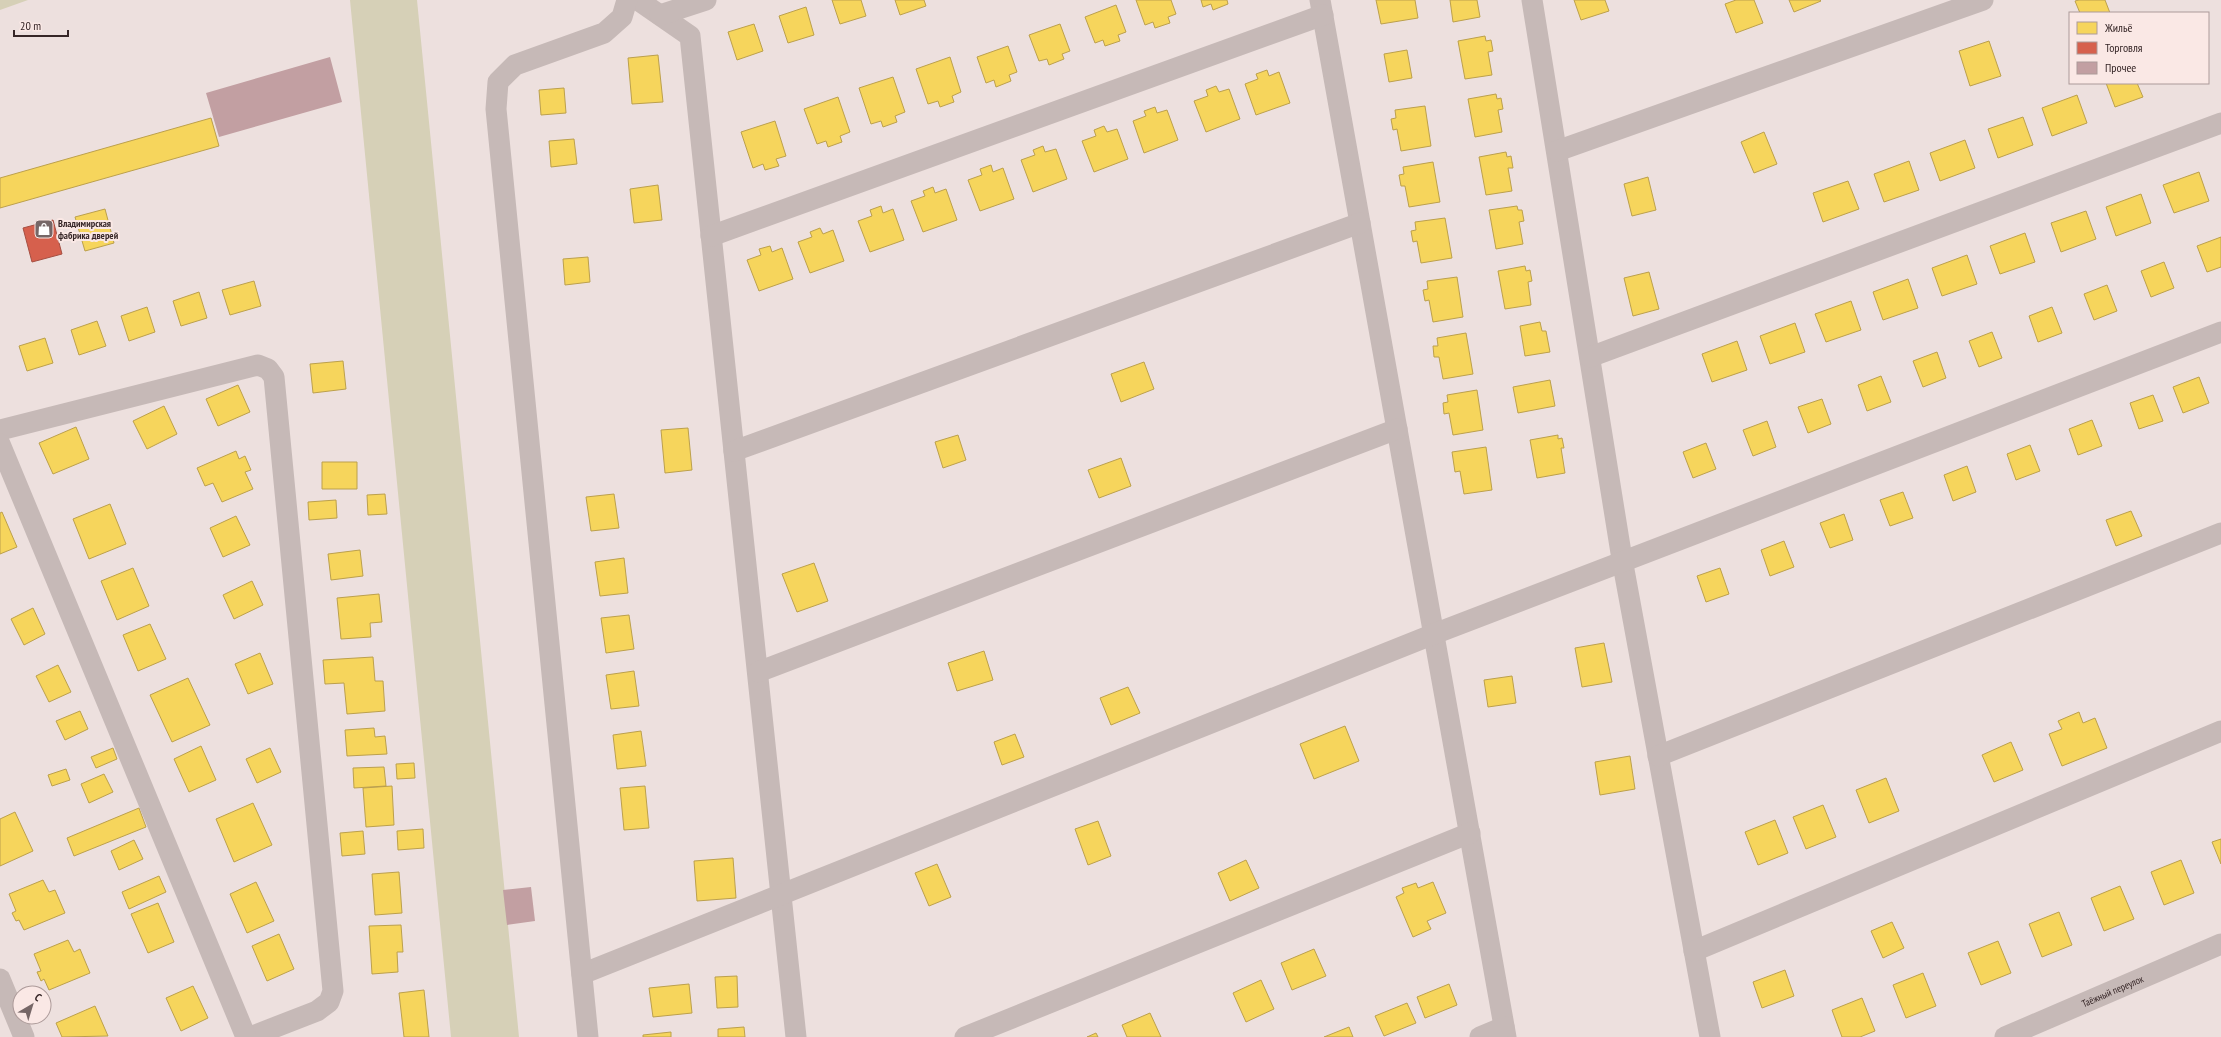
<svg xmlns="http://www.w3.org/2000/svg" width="2221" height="1037" font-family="'PT Sans Narrow',sans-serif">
	<rect width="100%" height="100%" fill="#ede0de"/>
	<path fill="#d6d0b7" d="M0 0H28L0 10Z
		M350 0H417L519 1037H451Z"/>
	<path fill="#f6d55c" stroke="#bca04c" d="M832 0H861L866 16 840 24Z
		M895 0H924L926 6 900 15Z
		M1136 0H1171L1176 14 1168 17 1170 23 1155 28 1153 22 1145 25Z
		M1201 0H1227L1228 4 1213 10 1211 4 1203 7Z
		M1376 0H1415L1418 18 1381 24Z
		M1450 0H1477L1480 17 1453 22Z
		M1574 0H1605L1609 11 1581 20Z
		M1736 0H1754L1763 23 1736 33 1725 4Z
		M1789 0H1820L1821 1 1794 12Z
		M2079 0H2105L2110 13H2080L2075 1Z
		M1116 5 1126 32 1118 35 1120 41 1105 46 1103 40 1095 43 1085 17Z
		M806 7 814 35 788 43 779 16Z
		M754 24 763 51 737 60 728 32Z
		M1060 24 1070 51 1062 54 1064 59 1049 65 1047 59 1039 61 1029 35Z
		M1485 36 1486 41 1491 40 1493 51 1488 52 1492 75 1465 79 1458 41Z
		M1989 41 2001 76 1970 86 1959 51Z
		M1008 46 1017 72 1009 75 1011 81 996 87 994 80 986 83 977 57Z
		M1407 50 1412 78 1389 82 1384 54Z
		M658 55 663 102 632 104 628 58Z
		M950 57 961 92 952 96 954 102 940 107 938 101 928 104 916 69Z
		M1267 70 1269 76 1279 72 1290 103 1256 115 1245 84 1258 79 1256 74Z
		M893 77 905 112 895 116 897 122 883 127 881 121 871 124 859 88Z
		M2106 83H2137L2143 97 2115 107Z
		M1216 86 1219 92 1229 89 1240 119 1206 132 1194 101 1208 96 1206 90Z
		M564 88 566 113 541 115 539 90Z
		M1496 94 1497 99 1501 98 1503 109 1498 110 1502 132 1475 137 1468 99Z
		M2077 95 2087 123 2052 136 2042 108Z
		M838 97 850 132 840 136 842 142 828 147 826 141 817 144 804 109Z
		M1425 106 1431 146 1401 151 1397 129 1393 130 1391 119 1396 118 1395 110Z
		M1155 107 1157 113 1167 110 1178 140 1144 153 1133 121 1146 116 1144 111Z
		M2023 117 2033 145 1998 158 1988 129Z
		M211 118 219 146 0 208V178Z
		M775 121 786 156 776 159 779 166 765 170 763 164 753 168 741 132Z
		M1104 126 1107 132 1117 129 1128 159 1094 172 1082 141 1096 136 1094 130Z
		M1764 132 1777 164 1754 173 1741 142Z
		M574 139 577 164 551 167 549 141Z
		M1965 140 1975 168 1940 181 1930 153Z
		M1043 146 1045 152 1056 149 1067 179 1033 192 1021 160 1035 155 1033 150Z
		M1506 152 1507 157 1511 156 1513 168H1508L1512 191 1486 195 1479 157Z
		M1909 161 1919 190 1884 202 1874 174Z
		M1433 162 1440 202 1409 207 1405 186H1401L1399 175 1404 174 1403 167Z
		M991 165 993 172 1003 168 1014 199 980 211 968 180 982 175 980 169Z
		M2199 172 2209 201 2174 213 2163 185Z
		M1648 177 1656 210 1632 216 1624 184Z
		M1848 181 1859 209 1823 222 1813 193Z
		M658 185 662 220 634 223 630 189Z
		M933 187 935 193 946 189 957 220 923 232 911 201 925 196 923 191Z
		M2141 194 2151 223 2116 236 2106 207Z
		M881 206 883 213 893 209 904 240 870 252 858 221 872 216 870 210Z
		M1517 206 1518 210H1522L1524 221 1519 222 1523 244 1496 249 1489 210Z
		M105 209 114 243 85 251 75 217Z
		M2086 211 2096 239 2061 252 2051 223Z
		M1445 218 1452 258 1421 263 1417 241 1413 242 1411 231 1416 230 1415 222Z
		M820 228 823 234 833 230 844 261 810 273 798 242 812 237 810 232Z
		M2025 233 2035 262 2000 274 1990 246Z
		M2221 237V267L2207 272 2197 246Z
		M770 246 772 252 782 248 793 279 759 291 747 260 761 255 759 249Z
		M1967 255 1977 284 1942 296 1932 268Z
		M588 257 590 282 565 285 563 259Z
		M2164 262 2174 288 2151 297 2141 271Z
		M1525 266 1526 271 1530 270 1532 281 1528 282 1531 305 1505 309 1498 271Z
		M1649 272 1659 309 1633 316 1624 278Z
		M1457 277 1463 317 1433 322 1429 300 1425 301 1423 290 1428 289 1427 281Z
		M1908 279 1918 308 1883 320 1873 292Z
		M254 281 261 306 230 315 222 290Z
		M2107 285 2117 311 2094 320 2084 294Z
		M199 292 207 318 181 326 173 301Z
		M1851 301 1861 330 1826 342 1815 314Z
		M147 307 155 332 129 341 121 316Z
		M2052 307 2062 333 2038 342 2029 316Z
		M97 321 106 346 79 355 71 330Z
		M1540 322 1542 331H1546L1550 352 1525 356 1520 326Z
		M1795 323 1805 352 1770 364 1760 336Z
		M1992 332 2002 358 1979 367 1969 341Z
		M1466 333 1473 374 1443 379 1439 357H1434L1433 346H1438L1437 338Z
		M45 338 53 363 27 371 19 346Z
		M1737 341 1747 370 1712 382 1702 354Z
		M1937 352 1946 378 1923 387 1913 361Z
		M343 361 346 389 313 393 310 364Z
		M1144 362 1154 389 1121 402 1111 374Z
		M1881 376 1891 402 1867 411 1858 385Z
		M2199 377 2209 403 2183 413 2173 387Z
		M1550 380 1555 406 1518 413 1513 387Z
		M238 385 250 412 218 426 206 399Z
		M1477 390 1483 430 1453 435 1449 413 1444 414 1443 403 1448 402 1447 395Z
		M2153 395 2163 421 2139 429 2130 403Z
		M1822 399 1831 424 1808 433 1798 407Z
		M164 406 177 434 147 449 133 421Z
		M2092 420 2102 446 2078 455 2069 429Z
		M1767 421 1776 447 1753 456 1743 430Z
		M76 427 89 459 53 474 39 443Z
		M688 428 692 470 665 473 661 430Z
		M958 435 966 460 943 468 935 442Z
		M1558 435V439L1562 438 1564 448H1561L1565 473 1537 478 1530 440Z
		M1706 443 1716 469 1693 478 1683 452Z
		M2030 445 2040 471 2016 480 2007 454Z
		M1486 447 1492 490 1464 494 1460 471 1455 472 1452 452Z
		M236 451 239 459 245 456 251 470 245 472 253 489 222 502 213 483 205 486 197 468Z
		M1121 458 1131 486 1099 498 1088 470Z
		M322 462H357V489H322Z
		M1967 466 1976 492 1953 501 1944 475Z
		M1903 492 1913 518 1890 526 1880 500Z
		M385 494 387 514 368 515 367 495Z
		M614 494 619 528 591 531 586 497Z
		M336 500 337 518 309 520 308 502Z
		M110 504 126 544 89 559 73 519Z
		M2131 511 2142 536 2116 546 2106 520Z
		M2 512 17 547 0 554V513Z
		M1844 514 1853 540 1830 548 1820 523Z
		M236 516 250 545 223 557 210 528Z
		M1784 541 1794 567 1770 576 1761 550Z
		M360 550 363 576 331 580 328 554Z
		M624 558 628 593 600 596 595 562Z
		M814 563 828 601 797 612 782 574Z
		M133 568 149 606 117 620 101 581Z
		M1720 568 1729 594 1706 602 1697 576Z
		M252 581 263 605 234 619 223 595Z
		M379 594 382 622 370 623 371 637 341 639 337 598Z
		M33 608 45 634 24 645 11 619Z
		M629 615 634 649 606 653 601 618Z
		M150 624 166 659 138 671 123 635Z
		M1604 643 1612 682 1582 687 1575 648Z
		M984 651 993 680 957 691 948 663Z
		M260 653 273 684 248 694 235 664Z
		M373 657 375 681H383L385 711 347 714 344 683 325 684 323 660Z
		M58 665 71 692 49 702 36 676Z
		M634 671 639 706 611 709 606 675Z
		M1512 676 1516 703 1488 707 1484 680Z
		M188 678 210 725 172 742 150 695Z
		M1128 687 1140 713 1111 725 1100 698Z
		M80 711 88 729 65 740 56 721Z
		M2079 712 2083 723 2095 718 2107 748 2062 766 2049 734 2062 729 2058 721Z
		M1345 726 1359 761 1314 779 1300 744Z
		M374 728 375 737 385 736 387 754 347 756 345 730Z
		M641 731 646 766 617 769 613 735Z
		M1015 734 1024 757 1002 765 994 742Z
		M2011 742 2023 770 1994 782 1982 755Z
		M201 746 216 780 189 792 174 759Z
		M113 748 117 759 96 768 91 757Z
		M270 748 281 772 257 783 246 759Z
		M1630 756 1635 789 1600 795 1595 762Z
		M414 763 415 778 397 779 396 764Z
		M384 767 386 786 354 788 353 768Z
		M66 769 70 780 52 786 48 775Z
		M104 774 113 792 89 803 81 784Z
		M1886 778 1899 811 1869 823 1856 790Z
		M392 786 394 825 366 827 363 788Z
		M645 786 649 828 624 830 620 788Z
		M253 803 272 845 234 862 216 819Z
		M1823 805 1836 837 1806 849 1793 817Z
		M139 808 146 827 74 856 67 838Z
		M15 812 33 851 0 866V819Z
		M1775 820 1788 853 1758 865 1745 832Z
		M1098 821 1111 856 1088 865 1075 829Z
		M423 829 424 848 398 850 397 831Z
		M363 831 365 854 342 856 340 833Z
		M2221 839V864L2212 842Z
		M134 840 143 859 119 870 111 851Z
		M733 858 736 898 697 901 694 861Z
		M1246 860 1259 888 1230 901 1218 873Z
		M2181 860 2194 893 2164 905 2151 872Z
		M937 864 951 897 929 906 915 873Z
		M399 872 402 913 375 915 372 874Z
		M159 876 166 892 129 909 122 892Z
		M43 880 49 892 55 890 65 913 24 930 19 920 16 921 12 913 16 911 9 894Z
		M256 882 274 921 247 933 230 894Z
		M1433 882 1446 913 1427 921 1431 929 1413 937 1396 897 1404 893 1402 888 1416 883 1418 888Z
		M2120 886 2134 919 2104 931 2091 898Z
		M158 903 174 942 148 953 131 914Z
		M2059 912 2072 945 2042 957 2029 924Z
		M1892 922 1904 948 1883 958 1871 931Z
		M401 925 403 952H397L398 972 372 974 369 926Z
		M279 934 294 969 267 981 252 946Z
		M68 940 74 952 80 949 90 973 49 990 44 979 41 981 37 972 41 971 34 954Z
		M1998 941 2011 973 1981 985 1968 953Z
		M1314 949 1326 976 1292 990 1281 963Z
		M1785 970 1794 996 1762 1008 1753 982Z
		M1923 973 1936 1006 1906 1018 1893 985Z
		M737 976 738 1007 717 1008 715 977Z
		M1261 980 1274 1009 1246 1022 1233 993Z
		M689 984 692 1013 653 1017 649 988Z
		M1449 984 1457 1005 1425 1018 1417 997Z
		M193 986 208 1018 181 1031 166 998Z
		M424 990 429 1037H404L399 993Z
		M1862 998 1875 1031 1860 1037H1842L1832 1010Z
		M1407 1003 1416 1023 1384 1036 1375 1016Z
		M95 1006 108 1036 62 1037 56 1023Z
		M1150 1013 1161 1037H1127L1122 1025Z
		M744 1027 745 1037H718V1029Z
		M1349 1027 1353 1037H1324Z
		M671 1032V1037H643V1035Z
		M1096 1033 1098 1037H1087Z"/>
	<path fill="#d6604d" stroke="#a64f42" d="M53 220 62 254 32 262 23 228Z"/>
	<path fill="#c29fa2" d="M330 57 342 102 219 137 206 93Z
		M531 887 535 921 507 925 503 890Z"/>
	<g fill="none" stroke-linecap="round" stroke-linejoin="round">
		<g stroke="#c6b9b7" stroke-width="21">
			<path d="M638 0 690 36 796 1037"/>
			<path d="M1320 0 1506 1037"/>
			<path d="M1532 0 1622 559 1710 1037"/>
			<path d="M660 15 706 0"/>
			<path d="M1557 151 1983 0"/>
			<path d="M711 236 1323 15"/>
			<path d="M1590 357 2221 123"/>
			<path d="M0 430 258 365 268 369 274 377 333 991 329 1002 317 1011 250 1037"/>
			<path d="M0 444 246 1037"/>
			<path d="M734 451 1360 223"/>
			<path d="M758 672 1397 429"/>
			<path d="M1658 756 2221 533"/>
			<path d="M1694 951 2221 731"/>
			<path d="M582 974 1434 634 2221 332"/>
			<path d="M0 979 24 1037"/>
			<path d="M588 1037 496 109 498 82 515 65 604 33 622 17 627 0"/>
			<path d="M965 1037 1470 833"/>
			<path d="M1480 1037 1504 1027"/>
			<path id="s1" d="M2005 1037 2221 944"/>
		</g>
	</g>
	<defs>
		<symbol id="shop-square" viewBox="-11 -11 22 22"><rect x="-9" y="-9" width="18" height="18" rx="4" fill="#766767" stroke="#fae8e5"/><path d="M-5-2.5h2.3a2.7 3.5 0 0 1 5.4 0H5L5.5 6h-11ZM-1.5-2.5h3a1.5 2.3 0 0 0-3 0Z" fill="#fff"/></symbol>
	</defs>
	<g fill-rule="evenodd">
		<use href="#shop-square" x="33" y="218" width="22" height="22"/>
	</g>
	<g text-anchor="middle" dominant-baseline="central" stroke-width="4" stroke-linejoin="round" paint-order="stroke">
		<g font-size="10" font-weight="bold" fill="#362627" stroke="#fae8e5" text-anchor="start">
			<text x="58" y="223">Владимирская<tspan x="58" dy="12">фабрика дверей</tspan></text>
		</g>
		<g font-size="10" fill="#362627" stroke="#fae8e5">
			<text stroke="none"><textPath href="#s1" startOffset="117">Таёжный переулок</textPath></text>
		</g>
	</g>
	<rect x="2069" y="12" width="140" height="72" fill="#fae8e5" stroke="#ac9a99"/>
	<rect x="2077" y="22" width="20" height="12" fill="#f6d55c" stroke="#ac9a99"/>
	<text x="2105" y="32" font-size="12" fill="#362627">Жильё</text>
	<rect x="2077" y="42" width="20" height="12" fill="#d6604d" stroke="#ac9a99"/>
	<text x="2105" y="52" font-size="12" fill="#362627">Торговля</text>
	<rect x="2077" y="62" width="20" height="12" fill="#c29fa2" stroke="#ac9a99"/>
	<text x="2105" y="72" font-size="12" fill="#362627">Прочее</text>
	<g transform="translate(32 1005) rotate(38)"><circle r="19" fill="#fae8e5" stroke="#ac9a99"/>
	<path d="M0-3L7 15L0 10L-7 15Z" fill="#766767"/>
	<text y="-6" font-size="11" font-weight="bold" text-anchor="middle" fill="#362627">С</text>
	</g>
	<path d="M14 30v6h54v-6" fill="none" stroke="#362627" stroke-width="2"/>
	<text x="20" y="30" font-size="12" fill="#362627" stroke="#fae8e5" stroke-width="3" paint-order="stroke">20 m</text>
</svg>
